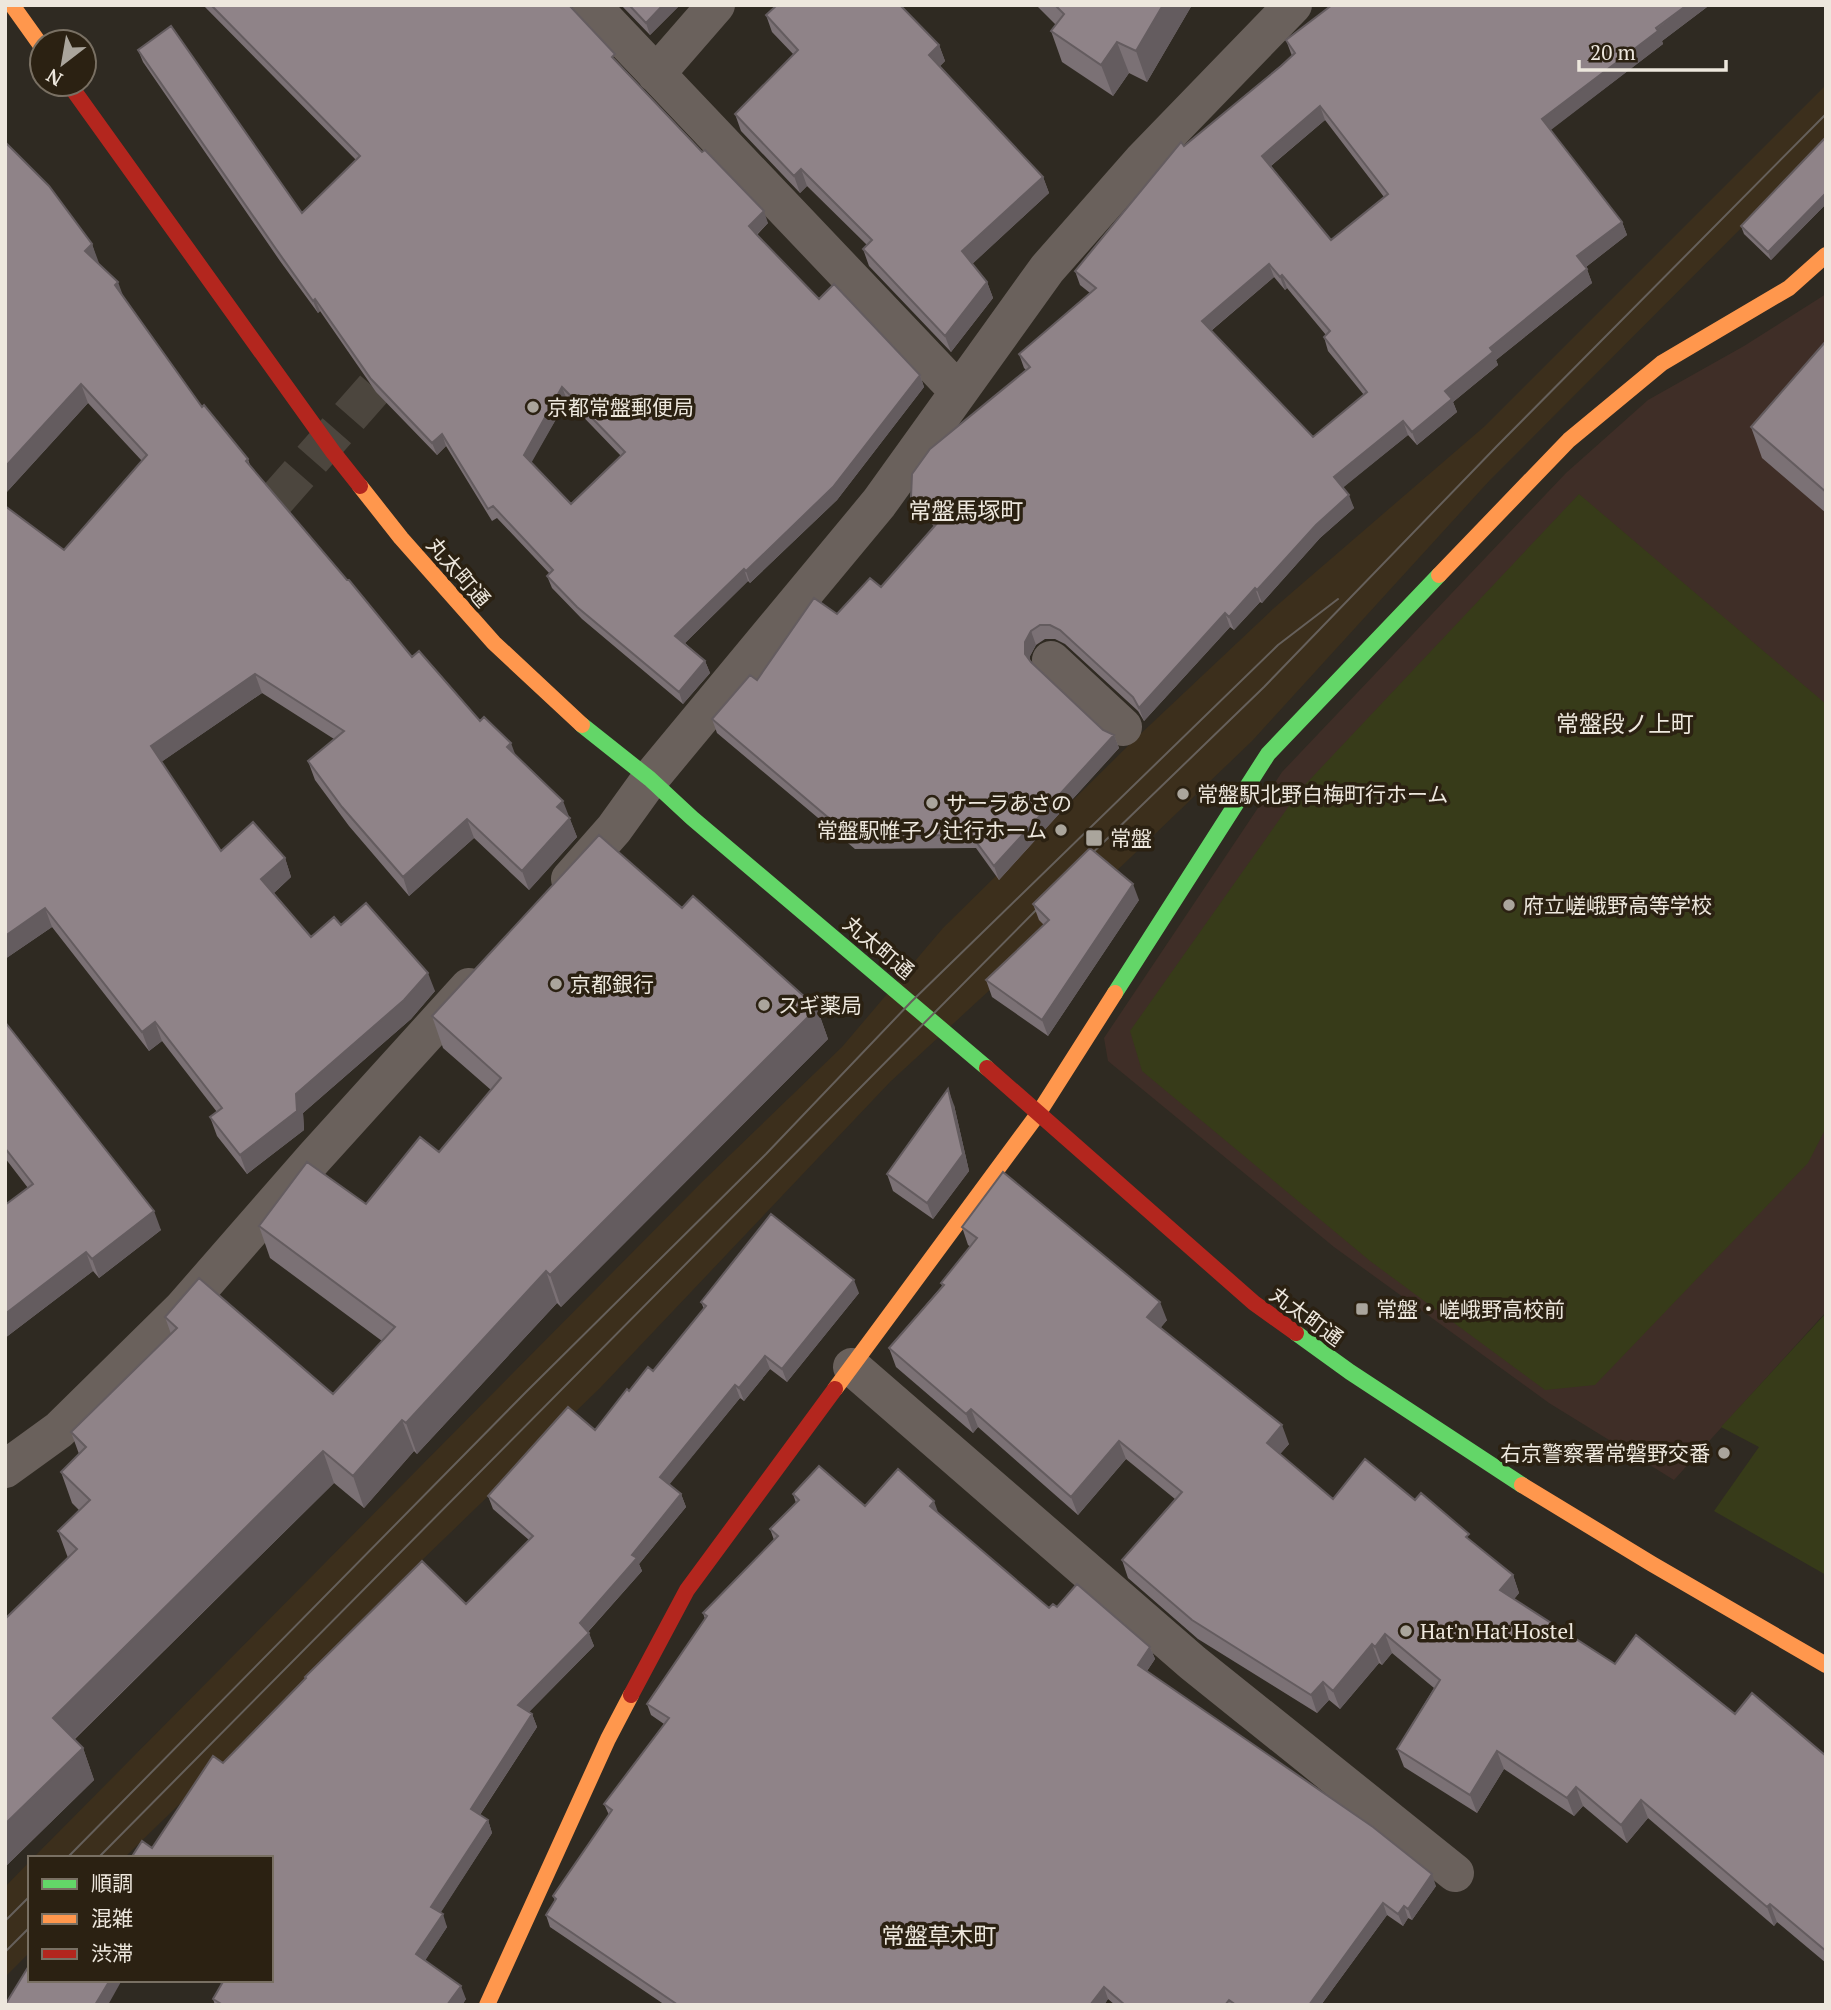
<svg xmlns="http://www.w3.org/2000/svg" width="1831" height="2010" font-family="'PT Serif','Noto Sans JP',serif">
	<rect width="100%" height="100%" fill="#2f2a22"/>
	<path fill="#3c2f1c" d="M1826 85V143L1490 480 1252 741 1058 927 890 1082 600 1388 418 1564 269 1717 124 1858H33L703 1181 842 1047 943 928 1133 741 1274 608 1485 426Z
		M30 1861V1952L5 1977V1887Z"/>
	<path fill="#3f2e27" d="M1826 294V1312L1674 1480 1549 1403 1334 1247 1108 1061 1104 1038 1282 772 1566 473 1648 400 1744 346Z"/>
	<path fill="#373b19" d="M1579 494 1826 704V1128L1808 1163 1595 1385 1545 1390 1370 1261 1142 1071 1130 1031 1301 789Z
		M1826 1313V1575L1714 1511 1759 1447 1721 1427Z"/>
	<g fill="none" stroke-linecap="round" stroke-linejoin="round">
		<path stroke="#4c463e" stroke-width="38" stroke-dasharray="38 19" stroke-linecap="butt" d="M274 502 385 376"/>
		<path stroke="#6a615c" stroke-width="38" d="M591 5 958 391
			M656 74 716 5
			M1051 660 1123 727
			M570 879 614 829 650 779 879 503 1047 269 1142 161 1293 5
			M852 1367 1193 1663 1455 1873
			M5 1469 59 1430 183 1308 314 1158 469 987"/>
		<path stroke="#63d668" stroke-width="16" d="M582 725 650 779 692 818 987 1068
			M1115 993 1268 754 1439 575
			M1296 1333 1350 1372 1522 1485"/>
		<path stroke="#ff974d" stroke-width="16" d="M12 5 42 47
			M360 486 401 538 494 643 582 725
			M1439 575 1569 440 1662 363 1789 288 1826 255
			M835 1389 1038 1114 1115 993
			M1522 1485 1652 1564 1826 1665
			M487 2005 608 1739 631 1695"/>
		<path stroke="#b3261e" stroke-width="16" d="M69 84 333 452 360 486
			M987 1068 1254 1303 1296 1333
			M631 1695 687 1590 835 1389"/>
		<path stroke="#66605b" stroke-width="2" d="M1080 865 1264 687 1497 446 1826 114
			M67 1858 526 1392 766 1154 911 1002 1278 645 1338 599
			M98 1858 1048 898
			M5 1921 30 1896
			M5 1952 30 1927"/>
	</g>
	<path fill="#7b7175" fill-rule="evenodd" d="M203 5H570V7L618 64 768 223 757 235 819 299 920 375 924 387 837 500 750 583 748 581 685 643 705 661 710 673 683 704 582 619 552 588 547 576 550 574 497 518 492 521 446 446 437 455 376 392 320 311 318 313 280 261 143 62 138 50 302 213 356 160ZM567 400 621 456 571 504 531 462Z
		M621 5H680L650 35Z
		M1036 5H1192L1147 82 1129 73 1113 96 1062 62 1051 31 1056 25Z
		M1707 7 1662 41 1663 44 1550 130 1622 222 1627 235 1586 267 1592 283 1496 360 1498 365 1453 402 1457 412 1417 445 1408 435 1343 487 1354 508 1320 538 1262 603 1260 602 1234 630 1230 627 1144 721 1138 711 1065 644 1055 639H1045L1036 645 1030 656V661L1103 730 1114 735 1119 748 999 880 976 848 855 849 717 733 712 719 757 680 837 614 881 587 934 526 915 511 911 497 1026 370 1024 368 1019 354 1090 293 1080 285 1075 271 1184 146 1292 56 1286 40ZM1325 120 1384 197 1331 240 1271 166ZM1274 277 1285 290 1287 288 1326 335 1324 337 1328 351 1364 395 1313 437 1211 331Z
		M766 15 939 45 945 61 940 66 1043 177 1049 193 972 264 987 282 993 298 951 352 869 266 863 249 867 245 807 186 800 193 741 131 735 114 794 55 772 32Z
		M1826 137V204L1771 260 1744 234 1741 226Z
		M92 244 98 264 202 407 248 459 251 468 412 657 515 755 569 817 577 837 529 890 474 838 409 896 349 826 315 780 308 761 334 739 262 693 161 762 221 851 285 858 291 877 274 893 311 937 341 925 435 991 411 1019 303 1113 304 1130 247 1174 217 1136 210 1117 217 1112 162 1041 149 1051 52 927 5 959 64 550 142 461 88 403 5 494Z
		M1826 341V513L1762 458 1751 427Z
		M1139 900 1048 1036 992 997 986 980 1044 925 1039 920 1033 904Z
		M682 908 817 1008 828 1039 561 1307 557 1303 417 1454 414 1451 364 1508 334 1483 74 1740 83 1748 94 1780 5 1867V1619L68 1558 58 1531 79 1510 72 1503 61 1472 79 1454 71 1432 171 1334 165 1317 333 1394 382 1341 270 1258 259 1226 366 1204 439 1152 491 1090 443 1048 432 1016Z
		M5 1022 161 1230 99 1278 93 1271 5 1338V1205L28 1188 5 1158Z
		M954 1105 969 1171 933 1219 893 1191 887 1174Z
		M962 1227 1167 1320 1160 1328 1289 1444 1280 1454 1333 1499 1415 1500 1472 1542 1513 1575 1519 1593 1514 1599 1615 1664 1735 1714 1826 1756V1963L1777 1922 1774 1926 1648 1818 1627 1843 1583 1806 1574 1816 1504 1769 1477 1813 1404 1767 1397 1749 1434 1688 1392 1653 1382 1665 1379 1663 1340 1709 1329 1700 1317 1713 1198 1639 1128 1578 1122 1560 1175 1499 1126 1459 1078 1515 978 1427 973 1433 896 1367 889 1348 942 1286 941 1283 971 1247 968 1245Z
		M859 1293 787 1382 770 1369 744 1401 740 1398 669 1484 681 1494 686 1507 639 1564 642 1571 588 1632 594 1646 529 1712 532 1714 537 1727 480 1815 488 1820 492 1833 440 1913 447 1927 425 1960 466 1999 462 2005H215L213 1999 222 1984 214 1980H271L152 1848 223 1763 306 1679 305 1677 466 1604 529 1540 493 1509 488 1496 595 1430 629 1391 653 1371 704 1309 701 1302Z
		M793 1494 865 1506 938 1513 1049 1608 1057 1607 1150 1647 1155 1659 1147 1671 1436 1886 1412 1920 1408 1918 1403 1926 1387 1915 1321 2005H1115L1108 1999 1104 2005H665L550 1927 546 1915 555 1901 553 1896 609 1815 604 1804 664 1724 651 1715 647 1704 705 1619 703 1613 774 1540 770 1529 796 1503Z"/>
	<path fill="#645c5f" d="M663 5H680L650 35 646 23Z
		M1163 5H1192L1147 82 1136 51Z
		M1687 5H1707V7L1662 41 1663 44 1547 133 1542 119Z
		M1117 42 1129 73 1113 96 1101 65Z
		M939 45 945 61 935 71 929 55Z
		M1320 106 1325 120 1267 169 1262 156Z
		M801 169 807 186 800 193 794 176Z
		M1043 177 1049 193 968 268 962 251Z
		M1826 193V204L1771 260 1768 252Z
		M764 211 768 223 753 238 749 226Z
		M1622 222 1627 235 1582 270 1577 256Z
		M92 244 99 263 92 270 85 251Z
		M1269 264 1274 277 1207 334 1202 321Z
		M1587 269 1592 283 1496 360 1498 365 1453 402 1457 412 1417 445 1412 432 1445 391 1490 348Z
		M1282 275 1287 288 1285 290 1280 277Z
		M118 282 125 301 115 285Z
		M987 282 993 298 951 352 945 336Z
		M315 299 320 311 318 313 313 301Z
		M920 375 924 387 837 500 750 583 746 571Z
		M81 384 88 403 5 494V467Z
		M562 387 567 400 529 467 524 455Z
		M1403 421 1408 435 1339 491 1334 477Z
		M442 434 446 446 437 455 432 443Z
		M1349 495 1354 508 1320 538 1262 603 1257 590 1316 525Z
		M744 569 748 581 680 648 675 636Z
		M1255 588 1260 602 1234 630 1229 617Z
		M1225 613 1230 627 1144 721 1139 708Z
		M1031 631 1036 645 1030 656V667L1025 654V642Z
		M705 661 710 673 683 704 679 692Z
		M255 674 262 693 157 765 151 746Z
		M1114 735 1119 748 999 880 994 866Z
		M511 743 518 762 507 747Z
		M563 801 577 837 529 890 522 871 557 807Z
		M467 819 474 838 409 896 403 877Z
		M285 858 291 877 268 898 261 879Z
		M1133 884 1139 900 1048 1036 1042 1020Z
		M45 908 52 927 5 959V936Z
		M428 973 435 991 411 1019 303 1113 304 1130 247 1174 240 1155 296 1094Z
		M817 1008 828 1039 561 1307 550 1275Z
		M155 1022 162 1041 149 1051 142 1032Z
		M948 1089 954 1105 969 1171 933 1219 927 1203Z
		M154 1211 161 1230 99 1278 92 1259Z
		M86 1252 93 1271 5 1338V1314Z
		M546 1271 557 1303 417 1454 406 1423Z
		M854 1280 859 1293 787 1382 782 1369Z
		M1160 1302 1167 1320 1154 1336 1147 1317Z
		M765 1356 770 1369 744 1401 739 1388Z
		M735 1385 740 1398 665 1490 660 1477Z
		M971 1409 978 1427 973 1433 966 1414Z
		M402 1420 414 1451 364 1508 353 1476Z
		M1282 1425 1289 1444 1273 1462 1267 1443Z
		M1119 1441 1126 1459 1078 1515 1071 1497Z
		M323 1451 334 1483 64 1749 53 1718Z
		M681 1494 686 1507 639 1564 642 1571 584 1636 580 1623 632 1555Z
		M934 1501 938 1512 930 1506Z
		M1513 1575 1519 1593 1506 1609 1500 1590Z
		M589 1633 594 1646 523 1718 518 1705Z
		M1385 1634 1392 1653 1382 1665 1375 1647Z
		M1372 1644 1379 1663 1340 1709 1333 1691Z
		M1150 1647 1155 1659 1143 1677 1138 1665Z
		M1323 1682 1329 1700 1317 1713 1311 1695Z
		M532 1714 537 1727 475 1822 471 1809Z
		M83 1748 94 1780 5 1867V1824Z
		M1497 1751 1504 1769 1477 1813 1470 1795Z
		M1576 1787 1583 1806 1574 1816 1567 1798Z
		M1641 1800 1648 1818 1627 1843 1621 1825Z
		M488 1820 492 1833 436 1920 431 1907Z
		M1432 1874 1436 1886 1412 1920 1408 1909Z
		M1383 1903 1387 1915 1321 2005H1309Z
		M1770 1904 1777 1922 1774 1926 1767 1907Z
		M1404 1906 1408 1918 1403 1926 1398 1914Z
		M443 1914 447 1927 421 1967 416 1954Z
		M110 1980H122L108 2005H95Z
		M461 1986 466 1999 462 2005H447Z
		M1104 1987 1108 1999 1104 2005H1090Z"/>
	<path fill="#8f8388" stroke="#645c5f" stroke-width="2" fill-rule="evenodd" d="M211 5H569L615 54 612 57 702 152 705 150 764 211 749 226 758 236 819 299 834 284 920 375 833 487 746 571 744 569 675 636 705 661 679 692 577 607 547 576 553 570 493 506 488 509 442 434 432 443 371 379 315 299 313 301 276 249 138 50 171 26 302 213 360 156ZM562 387 625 452 571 504 524 455Z
		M629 5H663L646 23Z
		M777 5H900L939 45 929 55 1043 177 962 251 987 282 945 336 863 249 872 240 801 169 794 176 735 114 798 50 766 15Z
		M1055 5H1163L1136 51 1117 42 1101 65 1051 31 1064 14Z
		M1332 5H1687L1656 28 1658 31 1542 119 1622 222 1577 256 1587 269 1490 348 1493 352 1445 391 1452 399 1412 432 1403 421 1334 477 1349 495 1316 525 1257 590 1255 588 1229 617 1225 613 1139 708 1133 697 1060 630 1050 625H1040L1031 631 1025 642V654L1031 662 1103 730 1114 735 994 866 971 835 850 836 712 719 750 675 757 680 814 598 837 614 870 578 881 587 939 521 911 497 912 474 930 449 1030 367 1019 354 1096 288 1075 271 1181 142 1184 146 1281 66 1295 53 1286 40ZM1320 106 1388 194 1331 240 1262 156ZM1269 264 1280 277 1282 275 1330 331 1324 337 1367 392 1313 437 1202 321Z
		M1826 137V193L1768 252 1741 226Z
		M5 142 49 186 92 244 85 251 118 282 115 285 202 407 204 405 248 459 246 461 347 580H349L412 657 419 651 480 721 484 717 511 743 507 747 563 801 557 807 570 818 522 871 467 819 403 877 342 807 308 761 344 731 255 674 151 746 221 851 253 822 285 858 261 879 311 937 334 917 341 925 366 903 428 973 404 1000 296 1094 297 1111 240 1155 210 1117 222 1108 155 1022 142 1032 45 908 5 936V506L64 550 147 455 81 384 5 467Z
		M1826 341V492L1751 427Z
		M599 835 682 908 693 896 817 1008 550 1275 546 1271 406 1423 402 1420 353 1476 323 1451 53 1718 83 1748 5 1824V1619L77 1549 58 1531 90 1500 61 1472 86 1447 71 1432 177 1328 165 1317 199 1278 333 1394 395 1327 259 1226 307 1162 366 1204 420 1137 439 1152 501 1078 432 1016Z
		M1090 848 1133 884 1042 1020 986 980 1049 920 1033 904Z
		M5 1022 154 1211 92 1259 86 1252 5 1314V1205L33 1184 5 1148Z
		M948 1089 963 1154 927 1203 887 1174Z
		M1003 1172 1160 1302 1147 1317 1282 1425 1267 1443 1333 1499 1365 1459 1415 1500 1421 1493 1469 1534 1466 1537 1513 1575 1500 1590 1615 1664 1636 1635 1735 1714 1752 1693 1826 1756V1951L1770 1904 1767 1907 1641 1800 1621 1825 1576 1787 1567 1798 1497 1751 1470 1795 1397 1749 1440 1680 1385 1634 1375 1647 1372 1644 1333 1691 1323 1682 1311 1695 1192 1620 1122 1560 1182 1492 1119 1441 1071 1497 971 1409 966 1414 889 1348 944 1285 941 1283 977 1238 962 1227Z
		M771 1214 854 1280 782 1369 765 1356 739 1388 735 1385 660 1477 681 1494 632 1555 637 1558 580 1623 589 1633 518 1705 532 1714 471 1809 488 1820 431 1907 443 1914 416 1954 461 1986 447 2005H223L213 1999 224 1980H271V1858H131L142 1841 152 1848 213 1756 223 1763 306 1678 305 1677 422 1561 466 1604 533 1536 488 1496 568 1407 595 1430 627 1389 629 1391 648 1367 653 1371 706 1306 701 1302Z
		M819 1466 865 1506 898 1469 934 1501 930 1506 1049 1608 1053 1604 1057 1607 1077 1584 1150 1647 1138 1665 1373 1827 1432 1874 1408 1909 1404 1906 1398 1914 1383 1903 1309 2005H1236L1229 2000 1225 2005H1125L1104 1987 1090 2005H678L546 1915 556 1899 553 1896 612 1810 604 1804 669 1718 647 1704 707 1616 703 1613 778 1536 770 1529 799 1500 793 1494Z
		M30 1964V1980H110L95 2005H5Z"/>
	<g fill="#aaa59c" stroke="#2b2112" stroke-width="2.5">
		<circle cx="533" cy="407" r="7"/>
		<circle cx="1183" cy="794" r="7"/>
		<circle cx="932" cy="803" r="7"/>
		<circle cx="1061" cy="830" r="7"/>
		<rect x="1085" y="829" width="18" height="18" rx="3.5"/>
		<circle cx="1509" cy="905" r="7"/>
		<circle cx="556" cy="984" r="7"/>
		<circle cx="764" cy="1005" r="7"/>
		<rect x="1355" y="1302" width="14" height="14" rx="3.5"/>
		<circle cx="1724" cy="1453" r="7"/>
		<circle cx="1406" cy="1631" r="7"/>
	</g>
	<g text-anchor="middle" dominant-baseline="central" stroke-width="7" stroke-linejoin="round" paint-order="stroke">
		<g font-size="21" fill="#ede7dd" stroke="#2b2112" text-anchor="start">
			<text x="547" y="407">京都常盤郵便局</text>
			<text x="1197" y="794">常盤駅北野白梅町行ホーム</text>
			<text x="946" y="803">サーラあさの</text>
			<text x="1047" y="830" text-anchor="end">常盤駅帷子ノ辻行ホーム</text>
			<text x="1110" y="838">常盤</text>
			<text x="1523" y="905">府立嵯峨野高等学校</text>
			<text x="570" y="984">京都銀行</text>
			<text x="778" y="1005">スギ薬局</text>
			<text x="1376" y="1309">常盤・嵯峨野高校前</text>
			<text x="1710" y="1453" text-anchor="end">右京警察署常磐野交番</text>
			<text x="1420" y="1631">Hat'n Hat Hostel</text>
		</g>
		<g font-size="21" fill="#ede7dd" stroke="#2b2112">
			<text transform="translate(459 572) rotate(49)">丸太町通</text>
			<text transform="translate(879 947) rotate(40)">丸太町通</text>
			<text transform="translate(1307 1316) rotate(36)">丸太町通</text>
		</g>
		<g font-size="23" fill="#ede7dd" stroke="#2b2112">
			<text x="966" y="510">常盤馬塚町</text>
			<text x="1625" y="723">常盤段ノ上町</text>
			<text x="939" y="1935">常盤草木町</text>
		</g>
	</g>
	<rect width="1831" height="2010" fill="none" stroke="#ede7dd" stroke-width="14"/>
	<rect x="28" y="1856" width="245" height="126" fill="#2b2112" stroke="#797063" stroke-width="2"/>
	<rect x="42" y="1879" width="35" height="10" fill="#63d668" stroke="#797063" stroke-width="2"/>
	<text x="91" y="1891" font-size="21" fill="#ede7dd">順調</text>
	<rect x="42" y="1914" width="35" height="10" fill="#ff974d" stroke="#797063" stroke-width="2"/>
	<text x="91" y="1926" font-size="21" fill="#ede7dd">混雑</text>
	<rect x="42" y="1949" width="35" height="10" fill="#b3261e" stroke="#797063" stroke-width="2"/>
	<text x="91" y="1961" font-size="21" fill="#ede7dd">渋滞</text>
	<g transform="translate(63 63) rotate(211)"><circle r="33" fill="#2b2112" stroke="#797063" stroke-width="2"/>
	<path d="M0-5L12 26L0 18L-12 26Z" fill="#aaa59c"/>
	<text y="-10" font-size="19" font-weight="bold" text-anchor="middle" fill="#ede7dd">N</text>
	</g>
	<path d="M1579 60v10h147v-10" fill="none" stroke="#ede7dd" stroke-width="3.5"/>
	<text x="1590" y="60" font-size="21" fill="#ede7dd" stroke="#2b2112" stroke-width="5" paint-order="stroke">20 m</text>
</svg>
